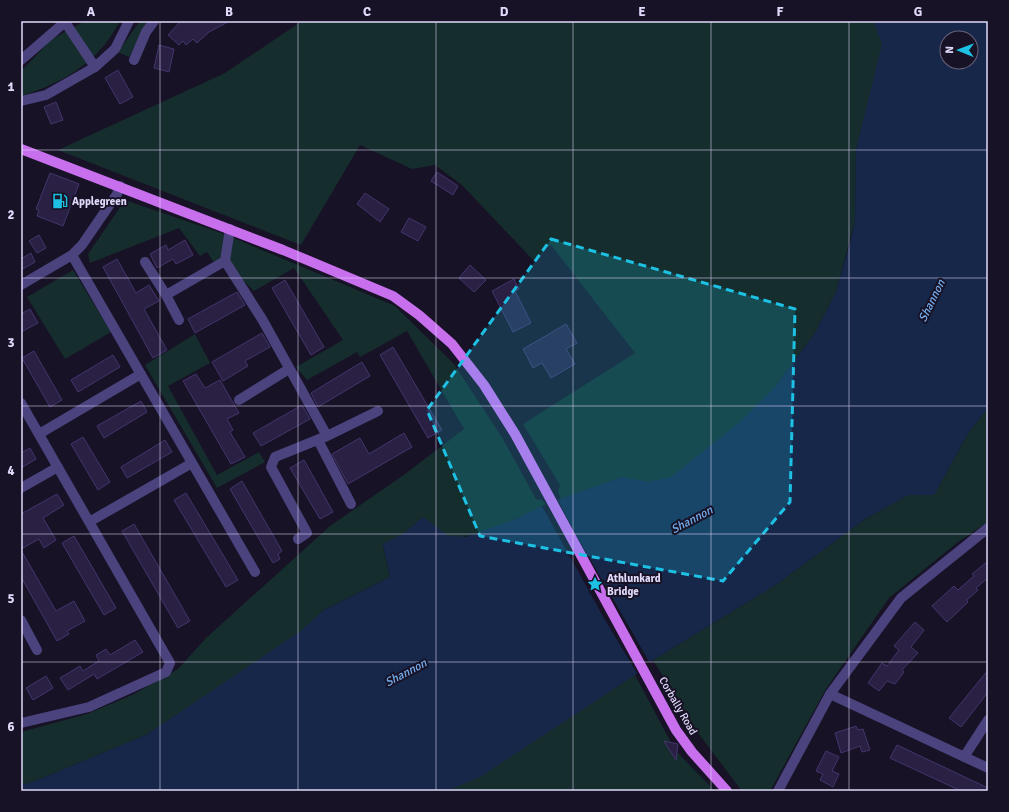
<svg xmlns="http://www.w3.org/2000/svg" width="1009" height="812" font-family="Signika,sans-serif">
	<rect width="100%" height="100%" fill="#171225"/>
	<path fill="#162d2e" d="M85 21H119V23C113 33 107 43 99 51 78 74 49 87 21 96V71L52 39Z
		M140 21H148L129 57 118 52Z
		M302 21H873L883 44 856 150 855 221 836 292 815 333 775 387 741 422 671 477 648 483 622 477 561 499 558 492 560 485 523 424 635 353 551 245 533 260 462 185 435 165 412 169 360 145 301 245 58 150 225 73Z
		M125 200 224 234 395 306 454 364 503 439 536 499 542 500 546 504C526 514 469 544 448 536 439 533 430 522 423 517L403 534 383 545 390 577 324 610 302 631 146 735 33 782 21 785V732L87 714 132 695 178 669 206 638 330 526 405 474 464 429 407 331 360 357 357 352 307 380 296 367 343 340 294 268 254 291 223 261 215 264 207 252 200 256 179 228 90 263 88 254Z
		M73 270 111 332 65 359 27 297Z
		M195 334 210 363 168 386 217 475 259 452 265 462 217 488 145 365Z
		M988 407V522L958 542 889 598 826 689 770 791H742L701 737 653 660 777 584 865 519 908 495H934L967 435Z
		M635 675 675 750 715 791H446L480 776Z"/>
	<path fill="#17274a" fill-rule="evenodd" d="M873 21H988V407L967 435 934 495H908L865 519 777 584 653 660 635 675 480 777 446 791H21V785L33 782 146 735 301 631 324 610 390 577 383 544 403 534 423 517 448 536 466 537 516 519 546 504 622 477 648 482 671 477 740 422 775 387 815 333 836 292 851 239 855 221 856 150 882 44ZM947 38H971V62H947Z"/>
	<path fill="#171225" d="M558 500 575 533 650 663 637 673 605 620 542 506Z"/>
	<path fill="#2a2044" stroke="#44356d" d="M181 21H230L209 32 197 43 193 39 186 45 183 41 179 45 168 35Z
		M159 45 174 49 169 72 154 68Z
		M118 70 133 97 120 104 105 78Z
		M56 102 63 120 51 124 44 107Z
		M437 172 458 186 453 195 431 181Z
		M50 173 79 184 63 226 37 216 39 210 36 209Z
		M365 193 389 209 380 222 357 204Z
		M409 218 426 227 418 241 401 232Z
		M39 235 46 248 37 253 29 241Z
		M185 240 193 255 176 264 173 259 157 268 150 254 166 245 168 250Z
		M31 253 35 262 21 270V259Z
		M117 259 136 293 149 285 159 301 144 309 167 350 153 358 103 267Z
		M470 265 486 280 474 292 459 278Z
		M514 279 519 289 515 291 531 323 513 332 492 291Z
		M285 280 324 347 311 355 272 288Z
		M237 292 245 305 195 333 188 319Z
		M30 309 38 323 21 332V314Z
		M566 324 577 343 566 349 575 364 551 378 542 363 533 368 523 349Z
		M262 333 270 347 245 361 248 366 223 381 212 362Z
		M393 347 442 430 428 438 380 355Z
		M34 351 62 400 50 407 22 358Z
		M113 355 120 367 78 392 71 380Z
		M362 362 370 376 318 407 311 393Z
		M196 374 205 388 220 380 239 413 227 419 233 430 230 432 245 457 231 464 183 381Z
		M141 401 147 412 104 438 97 426Z
		M302 405 310 419 261 446 253 433Z
		M404 433 412 447 348 484 332 454 360 438 369 454Z
		M83 437 110 482 98 490 71 444Z
		M165 440 172 452 127 478 121 467Z
		M30 448 36 459 21 468V453Z
		M304 460 333 512 320 519 290 468Z
		M242 481 282 551 278 554 280 559 273 563 230 489Z
		M186 493 238 580 226 587 174 500Z
		M57 494 64 505 43 518 56 540 44 548 39 539 21 549V514Z
		M134 524 190 621 178 628 122 531Z
		M74 536 116 608 104 615 62 543Z
		M21 550 56 611 74 601 85 621 67 631 69 634 57 641 21 577Z
		M988 561V578L976 588 978 590 967 600 968 602 947 622 932 606 954 586 958 590 974 576 972 574Z
		M915 622 924 630 911 647 918 653 902 670 904 672 895 684 887 681 879 691 868 683 882 663 887 666 899 650 894 646Z
		M135 640 143 652 97 679 94 674 68 690 60 678 80 666 83 671 99 661 96 655 106 649 110 655Z
		M988 670V692L961 727 949 718Z
		M46 676 53 688 33 700 26 688Z
		M856 726 858 730 863 729 870 750 862 752 860 746 841 753 835 733Z
		M664 741 678 744 676 760Z
		M897 745 988 788V791H961L890 758Z
		M826 751 839 757 832 771 839 774 833 787 820 780 823 774 816 771Z"/>
	<g fill="none" stroke-linecap="round" stroke-linejoin="round">
		<path stroke="#4a437e" stroke-width="10" d="M21 60 65 22 95 67
			M134 60 146 32 154 21
			M21 101 46 95 95 67 115 49 129 21
			M230 229 225 261 262 319 327 436 378 411
			M72 255 255 572
			M145 262 166 295 225 261
			M21 285 72 255 82 245 117 194 120 186
			M166 295 179 320
			M239 400 289 369
			M21 403 170 663 166 672 89 707 21 723
			M39 434 141 374
			M318 440 351 504
			M21 488 58 467
			M89 522 192 463
			M298 539 307 533 271 467 275 457 327 436
			M21 620 37 650
			M830 694 988 768
			M964 757 988 720
			M778 791 830 694 901 598 988 528"/>
		<path stroke="#c86fee" stroke-width="10" d="M21 149 283 250 393 296 419 315 452 344 484 385 515 434 676 730 692 752 727 791"/>
	</g>
	<path fill="#1dc1e4" fill-opacity="0.2" stroke="#1dc1e4" stroke-width="3" stroke-dasharray="8 5" stroke-linejoin="round" d="M551 239 795 309 790 502 723 581 480 536 427 410Z"/>
	<path fill="none" stroke="#e1dafb" stroke-width="1" stroke-opacity="0.55" d="M160 21V791M298 21V791M436 21V791M573 21V791M711 21V791M849 21V791M21 150H988M21 278H988M21 406H988M21 534H988M21 662H988"/>
	<defs>
		<symbol id="fuel-bare" viewBox="-9 -9 18 18"><path d="M-5.5-6h7V0h2V4h1.3V-2.5L3-4.5l.8-.8L6-3V5H2.5V1h-1V6h-7ZM-4.2-4.7v3.2H.2V-4.7Z" fill="#1dc1e4" stroke="#171225" stroke-width="2.5" paint-order="stroke"/></symbol>
		<symbol id="sight-bare" viewBox="-9 -9 18 18"><path d="M0-6L1.8-2.2L6-1.7L2.9 1.2L3.7 5.4L0 3.3L-3.7 5.4L-2.9 1.2L-6-1.7L-1.8-2.2Z" fill="#1dc1e4" stroke="#171225" stroke-width="2.5" paint-order="stroke"/></symbol>
	</defs>
	<g fill-rule="evenodd">
		<use href="#fuel-bare" x="49" y="190" width="22" height="22"/>
		<use href="#sight-bare" x="584" y="573" width="22" height="22"/>
	</g>
	<g text-anchor="middle" dominant-baseline="central" stroke-width="4" stroke-linejoin="round" paint-order="stroke">
		<g font-size="11" font-weight="bold" fill="#e1dafb" stroke="#171225" text-anchor="start">
			<text x="72" y="201">Applegreen</text>
			<text x="607" y="578">Athlunkard<tspan x="607" dy="13">Bridge</tspan></text>
		</g>
		<g font-size="11" fill="#e1dafb" stroke="#171225">
			<text transform="translate(678 706) rotate(60)">Corbally Road</text>
		</g>
		<g font-size="12" font-style="italic" fill="#75adee" stroke="#171225">
			<text transform="translate(932 301) rotate(-64)">Shannon</text>
			<text transform="translate(692 520) rotate(-28)">Shannon</text>
			<text transform="translate(406 673) rotate(-28)">Shannon</text>
		</g>
	</g>
	<rect width="1009" height="812" fill="none" stroke="#171225" stroke-width="44"/>
	<g transform="translate(959 50) rotate(271)"><circle r="19" fill="#171225" stroke="#68627b"/>
	<path d="M0-3L7 15L0 10L-7 15Z" fill="#1dc1e4"/>
	<text y="-6" font-size="11" font-weight="bold" text-anchor="middle" fill="#e1dafb">N</text>
	</g>
	<rect x="22" y="22" width="965" height="768" fill="none" stroke="#e1dafb" stroke-width="1.5"/>
	<g font-size="13" text-anchor="middle" font-weight="bold" fill="#e1dafb">
		<text x="91" y="16">A</text>
		<text x="229" y="16">B</text>
		<text x="367" y="16">C</text>
		<text x="504" y="16">D</text>
		<text x="642" y="16">E</text>
		<text x="780" y="16">F</text>
		<text x="918" y="16">G</text>
		<text x="11" y="91">1</text>
		<text x="11" y="219">2</text>
		<text x="11" y="347">3</text>
		<text x="11" y="475">4</text>
		<text x="11" y="603">5</text>
		<text x="11" y="731">6</text>
	</g>
</svg>
